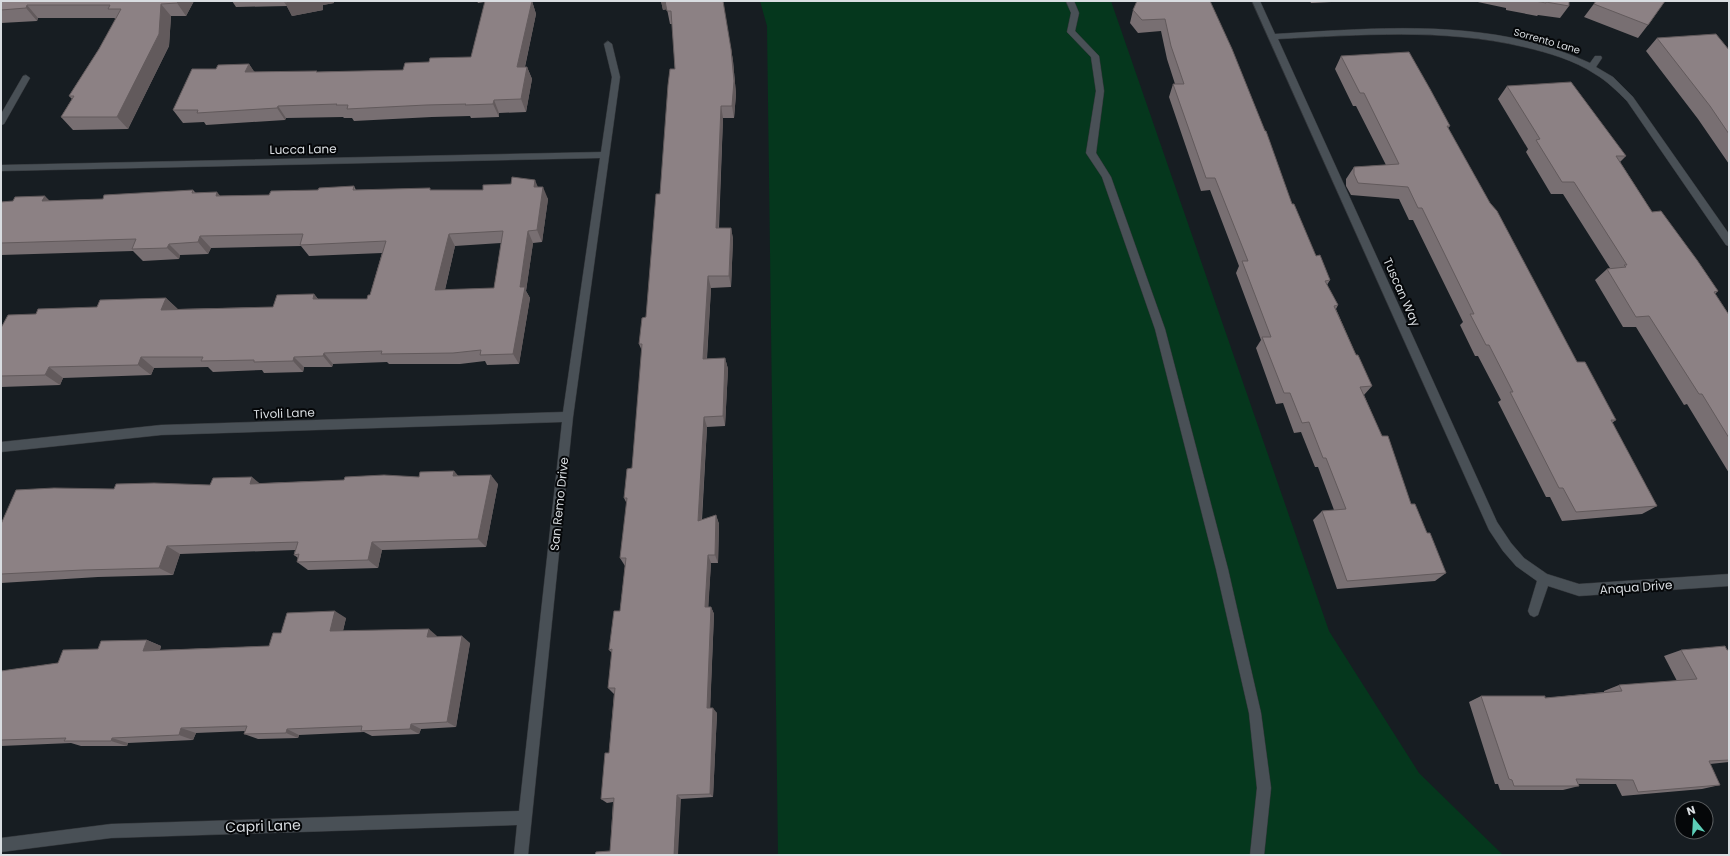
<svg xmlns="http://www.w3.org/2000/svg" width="1730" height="856" font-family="Poppins,sans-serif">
	<rect width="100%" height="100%" fill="#171d22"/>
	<path fill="#05371d" d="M760 1H1111L1329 631 1419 773 1503 855H778L767 26Z"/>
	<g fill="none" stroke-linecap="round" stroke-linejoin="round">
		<defs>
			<path id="service" d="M1066 1H1074L1079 13 1075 31 1099 56 1104 91 1096 153 1111 177 1165 329 1228 569 1261 713 1271 788 1264 855H1250L1257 788 1249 713 1216 569 1155 329 1102 177 1086 153 1096 91 1091 57 1067 32 1071 13Z"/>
			<path id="minor" d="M1252 1H1260L1275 34C1380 28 1491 17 1590 63L1595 56H1601L1602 58 1596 67 1613 77 1633 97 1729 234V246L1726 245 1627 101C1617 91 1607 81 1595 74 1574 60 1549 53 1524 47 1443 28 1361 35 1278 39L1497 522 1511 543 1524 558 1547 574 1579 584 1729 574V586L1579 596 1548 586 1538 615 1534 617 1530 615 1528 611 1537 581 1516 566 1503 551 1489 530Z
				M608 41 612 44 620 77 573 417 528 855H514L517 825 111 838 1 852V838L111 824 519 811 562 422 161 435 1 452V442L161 425 563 412 600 158 1 171V165L601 152 612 77 604 44Z
				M26 75 30 78 4 124 1 125V114L23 76Z"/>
		</defs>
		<use href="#service" stroke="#33363a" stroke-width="1"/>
		<use href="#minor" stroke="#33363a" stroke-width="1"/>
		<use href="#service" fill="#495056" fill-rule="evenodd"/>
		<use href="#minor" fill="#495056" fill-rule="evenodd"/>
	</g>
	<path fill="#786f72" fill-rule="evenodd" d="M1 1H194L186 16H171L169 46 128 129 73 130 61 117 72 99 69 96 99 49 116 19 114 18H38L37 21 1 23Z
		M232 1H334V3L323 5V10L292 16 287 6 236 7Z
		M477 1H532L536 14 525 67H527L532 79 526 112 499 113V117L471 118 470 116 432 117 354 121 352 118H344L343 117 286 118 285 120 206 125 204 122 183 123 173 110 216 69 249 64 254 72H318L403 70 429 62 471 57 485 2 478 3Z
		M661 1 731 49 733 61 736 94 734 118H723L719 228H731L733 239 731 287 711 288 707 359 725 358 728 369 725 426 707 427 702 520 716 515 719 524 718 563H711L708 607H711L714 614 710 708 717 713 713 797 681 799 610 851 613 802 607 803 601 799 609 753 614 694 608 688 612 653 609 650 620 611 625 566 620 558 627 504 624 498 632 468 642 351 639 344 646 317 660 194 675 69 672 24H670L667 9 663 10Z
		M1210 1 1292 204 1316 256 1330 280 1327 285 1338 305 1336 309 1356 355 1372 386 1364 395 1411 504 1427 533 1446 573 1435 581 1337 589 1313 520 1322 511 1334 510 1318 467H1315L1301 432 1294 433 1283 403 1276 404 1256 348 1261 340 1236 273 1239 266 1210 190 1201 191 1169 97 1173 84H1175L1167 59 1161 31 1138 33 1130 23 1133 10Z
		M1310 1H1352L1311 3Z
		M1473 1H1569V6L1560 18 1538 15 1537 16 1506 10V8Z
		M1596 1H1665L1648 25 1638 38 1584 17Z
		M1657 38 1729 50V164L1698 119 1646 51Z
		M1341 56 1450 126 1448 128 1577 362 1616 420 1612 423 1657 506 1642 514 1562 521 1550 497H1546L1498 402 1501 400 1478 356H1475L1460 325 1463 322 1413 220H1409L1399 199 1351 195 1346 186V179L1354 167 1386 165 1356 106H1353L1335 69Z
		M1507 86 1626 156 1620 162 1652 212 1718 291 1715 294 1729 315V473L1687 404 1684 405 1636 327H1623L1595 280 1607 269 1610 268 1563 194H1551L1526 152 1528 149 1498 99Z
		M354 186 356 190H483L538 187 548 199 542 242 533 243 526 291 530 298 519 364 487 365 485 361 460 364H389L387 362 333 364 332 367H304L303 372 264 373 262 370 213 372 208 367 154 368 151 375 63 378 60 385 1 387V328L36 314 97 307 166 298 177 309 273 307 314 294 318 299H367L370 295 382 253 309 256 301 246 211 248 208 254 180 255 179 259 143 261 133 251 1 255V202L50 201 103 199 193 190 196 193 220 196 269 195ZM501 243 494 288 445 290 455 246Z
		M454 471 458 476 498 484 486 547 382 550 378 568 308 570 297 562 298 558 294 555 295 550 180 554 173 575 98 577 1 583V524L114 489 344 480 419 477Z
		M346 618 343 631 437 636V637L470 643 456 727 421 729 419 734 372 736 364 732 299 735 298 738 258 739 244 734 245 731 196 733 193 740 128 743 127 746H81L71 743 1 746V671L58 663 98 649 147 640 161 646 160 650 269 646 281 633Z
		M1681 650H1729V762L1710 764 1720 785 1702 789 1622 796 1616 784H1578L1579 786 1563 790H1500L1498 784H1495L1469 702 1481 696 1545 698 1604 692V691L1619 685 1677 681 1664 656Z"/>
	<path fill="#625a5c" d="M179 1H194L186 16 177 3Z
		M296 1H334V3L323 5V10L292 16 285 3Z
		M532 1 536 14 522 80 517 67Z
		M661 1H665L667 9 663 10Z
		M161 4 171 16 169 46 128 129 117 117Z
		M27 5 38 18 37 21 26 8Z
		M731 49 733 61 736 94 734 118 732 106Z
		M249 64 258 77 245 72Z
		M527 67 532 79 526 112 521 99Z
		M494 100 499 113V117L493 104Z
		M278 106 286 118 285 120 277 108Z
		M721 106 723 118 718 240 716 228Z
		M535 180 540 192 534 187Z
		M543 187 548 199 542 242 537 230Z
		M217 192 227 204 216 196Z
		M45 196 57 208 42 201Z
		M731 228 733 239 731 287 729 276Z
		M528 231 533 243 526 291 530 298 519 364 513 354 520 287Z
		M449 234 455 246 442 302 435 290Z
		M200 236 211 248 208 254 198 242Z
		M169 244 180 255 179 259 167 248Z
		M708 276 711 288 706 370 703 359Z
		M314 294 323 305 313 299Z
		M166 298 178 309 173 321 161 310Z
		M324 353 333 364 332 367 323 356Z
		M141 357 154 368 151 375 138 365Z
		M294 357 304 367 303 372 293 361Z
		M725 358 728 369 725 426 723 416Z
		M49 367 63 378 60 385 45 375Z
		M704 417 707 427 701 529 698 521Z
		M454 471 462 480 453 476Z
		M491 475 498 484 486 547 478 539Z
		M252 477 263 486 250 484Z
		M716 515 719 524 718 563 715 555Z
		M372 542 382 550 378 568 368 560Z
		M167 546 180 554 173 575 159 568Z
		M708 555 711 563 708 614 705 607Z
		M711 607 714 614 710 714 707 708Z
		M335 611 346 618 341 638 330 631Z
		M429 629 437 636 436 644 427 637Z
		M462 636 470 643 456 727 447 722Z
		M147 640 161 646 158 657 143 651Z
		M713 708 717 713 713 797 710 794Z
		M411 724 421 729 419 734 410 729Z
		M181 728 196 733 193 740 179 735Z
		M287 729 299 735 298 738 286 733Z
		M112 738 128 743 127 746 111 741Z
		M677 795 681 799 678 855H674Z"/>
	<path fill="#8c8184" stroke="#625a5c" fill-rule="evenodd" d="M1 1H179L177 3 161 4 159 34 117 117H61L74 96H69L99 49 121 9H108L110 5H27L26 8 1 10Z
		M285 1H296L285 3Z
		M485 1H532L517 67H527L521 99 494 100 493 104 465 105 466 104 426 105 347 109 348 105H336L337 104 278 106 277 108 197 113 198 110H173L192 69H216L218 65 249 64 245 72 317 71 316 72 403 70 405 63 429 62 430 58 471 57Z
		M665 1H723L731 49 734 81 732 106H721L716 228H731L729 276H708L703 359 725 358 723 416 704 417 698 521 716 515 715 555H708L705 607H711L707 708H713L710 794 677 795 674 855H595L596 852 610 851 614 798 601 799 605 753H609L615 688H608L612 649 609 650 614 611H620L626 558H620L627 498H624L627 469 632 468 642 344H639L642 318 646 317 656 194H660L668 85 670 69H675L671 11H667Z
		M1137 1H1210L1232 49 1265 131H1266L1292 204H1294L1316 256 1320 255 1330 280 1325 281 1338 305 1334 306 1356 355H1358L1372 386 1360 387 1382 436H1388L1411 504H1415L1427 533H1430L1446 573 1347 581 1322 511 1346 509 1326 458H1323L1309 422 1302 423 1290 393H1284L1262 337H1271L1242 261H1248L1215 178H1206L1173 84H1184L1171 46 1165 19 1142 20 1133 10Z
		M1535 1H1569V6L1546 2V3Z
		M1596 1H1665L1648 25 1594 4Z
		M1716 34 1729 50V134L1710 106 1657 38Z
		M1409 52 1430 89 1450 126H1447L1490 203 1497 211 1577 362H1585L1616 420H1611L1657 506 1576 512 1563 488H1559L1510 392H1513L1489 345H1486L1470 314H1474L1422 208H1418L1408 187 1358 183 1354 174V167L1399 164 1364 93H1360L1341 56Z
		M1571 82 1626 156H1616L1652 212 1661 211 1697 260 1718 291 1714 292 1729 315V438L1702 394H1699L1649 316 1636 317 1607 269 1626 267 1624 265H1627L1574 182H1562L1536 140 1540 139 1507 86Z
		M512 177 535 180 534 187H543L537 230 528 231 520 287H525L513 354 480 355 481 350 453 353 381 354 382 351 324 353 323 356 294 357 293 361 254 362V360L201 361 203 357H141L138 365 49 367 45 375 1 376V328L8 315 36 314 38 309 97 307 100 300 166 298 161 310 273 307 277 295 314 294 313 299H367L368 295H370L386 241 300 245 303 234 200 236 198 242 169 244 167 248 132 249 136 239 1 243V202L13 201 15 197 45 196 42 201 103 199 104 195 193 190 192 193 217 192 216 196 269 195 271 191 318 190 319 188 354 186 353 190 430 188V190H483V185L511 184ZM503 231 494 288 435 290 449 234Z
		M454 471 453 476 491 475 478 539 372 542 368 560 297 562 299 554 294 555 298 542 167 546 159 568 83 570 1 574V524L16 490 54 488 114 489 116 484 154 483 210 485 213 478 252 477 250 484 344 480 345 477 384 475 419 477 420 472Z
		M335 611 330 631 429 629 427 637 462 636 447 722 411 724 410 729 361 731 362 726 287 729 286 733 244 734 247 726 181 728 179 735 112 738 111 741H64L66 738 1 740V671L58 663 63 650 98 649 101 641 147 640 143 651 269 646 273 633H281L287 613Z
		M1725 646 1727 650H1729V760L1709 761 1720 785 1638 792 1633 780 1576 779 1579 786H1514L1512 780 1509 779 1481 696H1545V698L1622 691 1619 685 1697 679 1681 650Z"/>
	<g text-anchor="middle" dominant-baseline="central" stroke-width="4" stroke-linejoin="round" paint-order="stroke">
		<g font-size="10" fill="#d9dde1" stroke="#050709">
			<text transform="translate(1547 41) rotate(16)">Sorrento Lane</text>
		</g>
		<g font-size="12" fill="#d9dde1" stroke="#050709">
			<text transform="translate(303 149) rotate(-1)">Lucca Lane</text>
			<text transform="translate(1402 292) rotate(66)">Tuscan Way</text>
			<text transform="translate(284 413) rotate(-2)">Tivoli Lane</text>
			<text transform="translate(559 504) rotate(-84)">San Remo Drive</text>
			<text transform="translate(1636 587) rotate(-4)">Anqua Drive</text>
		</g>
		<g font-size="14" fill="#d9dde1" stroke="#050709">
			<text transform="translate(263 826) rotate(-2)">Capri Lane</text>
		</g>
	</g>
	<rect width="1730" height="856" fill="none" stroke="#d9dde1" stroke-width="4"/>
	<g transform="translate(1694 820) rotate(342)"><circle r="19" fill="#050709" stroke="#5a5d5f"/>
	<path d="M0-3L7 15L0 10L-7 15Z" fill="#5dceb8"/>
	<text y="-6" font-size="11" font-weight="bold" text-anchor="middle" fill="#d9dde1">N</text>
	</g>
</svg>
